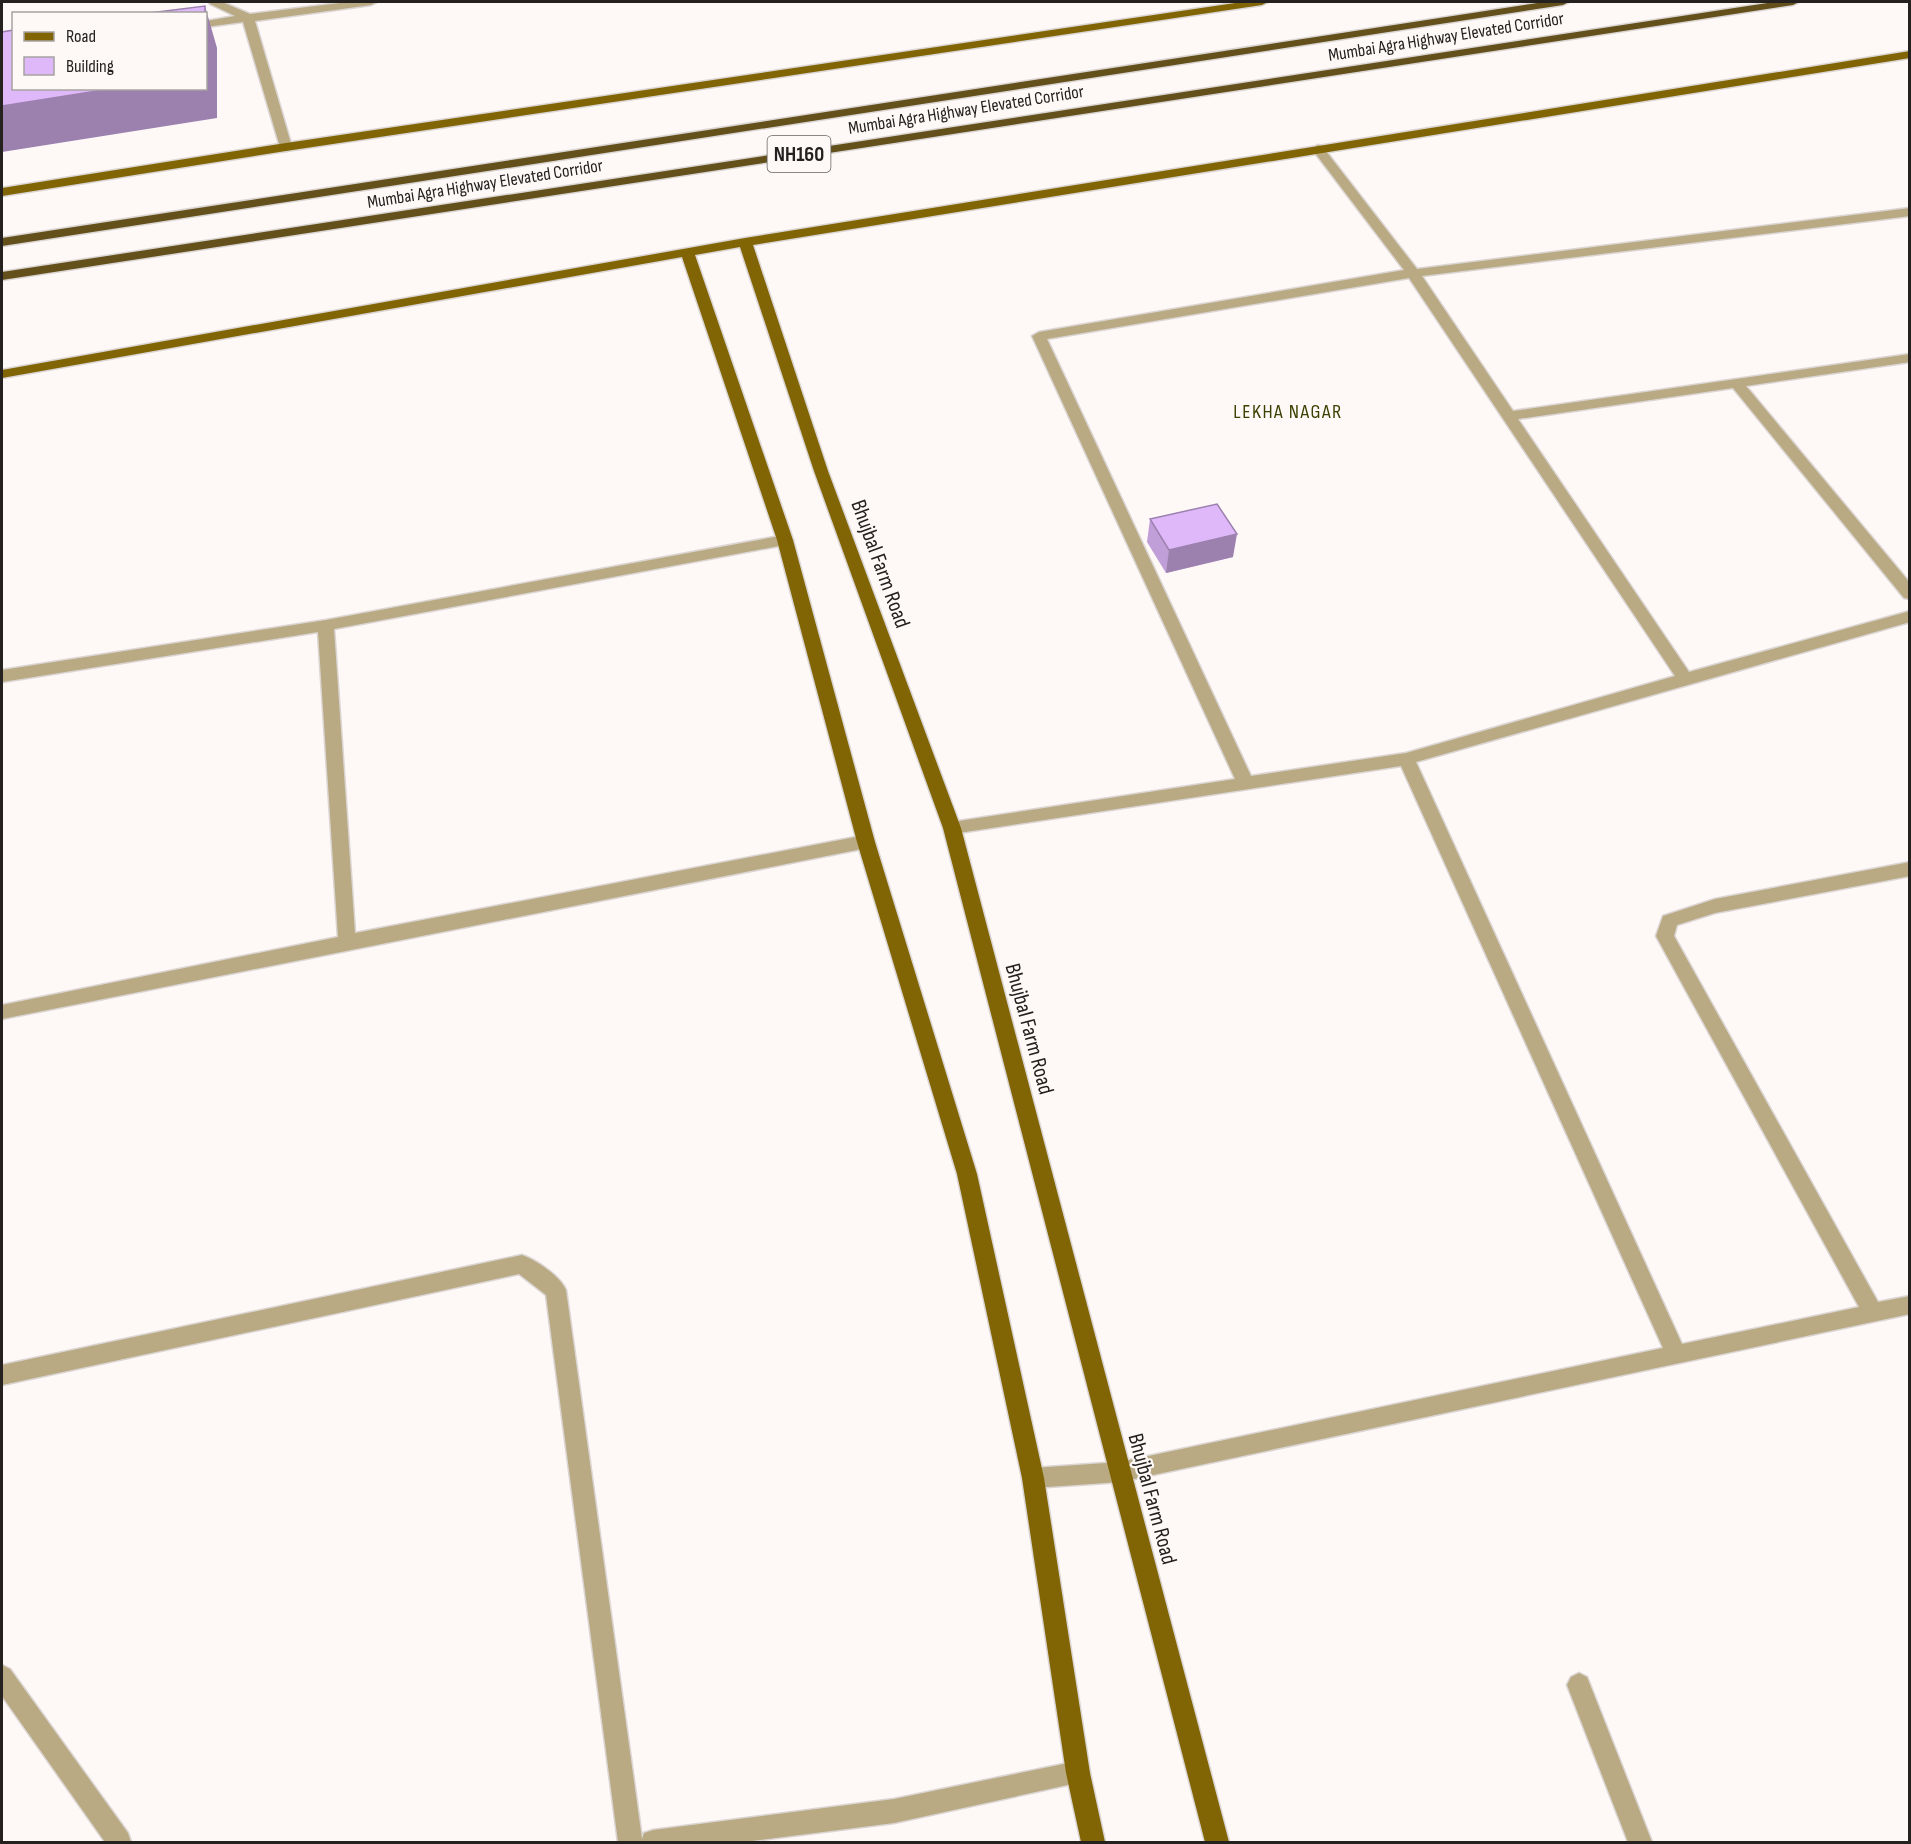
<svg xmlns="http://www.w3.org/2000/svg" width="1911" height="1844" font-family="'Sofia Sans Condensed',sans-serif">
	<rect width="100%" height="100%" fill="#fef9f7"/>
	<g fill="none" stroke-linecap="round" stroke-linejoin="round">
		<defs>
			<path id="minor" d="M209 2H222L250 14 348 2H377L371 5 255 21 292 147 290 150 286 151 280 147 243 22 206 27V21L235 16 210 4Z
				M1318 145 1322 146 1417 269 1910 208V216L1422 276 1513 411 1910 354V362L1746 386 1910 583V599L1904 598 1733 388 1518 419 1689 672 1910 611V622L1416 762 1682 1344 1859 1307 1656 936 1663 916 1715 899 1910 862V876L1715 913 1677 925 1674 936 1878 1302 1910 1296V1314L1120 1482 1033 1488 1025 1485 1022 1478 1025 1471 1033 1468 1120 1462 1663 1348 1401 766 952 834 946 833 943 828 946 823 952 822 1235 779 1032 336 1039 332 1404 270 1312 149ZM1409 278 1675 676 1406 753 1251 776 1047 339Z
				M785 535 793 540 790 544 334 629 355 933 866 835 872 837 875 842 872 847 2 1019V1005L338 937 318 632 2 682V670L326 620Z
				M522 1255C536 1260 560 1276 566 1290L642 1839 644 1833 653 1830 894 1799 1078 1761 1086 1765 1090 1773 1086 1781 894 1823 744 1842H618L546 1295 519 1274 2 1385V1365Z
				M2 1665 10 1669 128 1833 131 1842H105L2 1696Z
				M1579 1673 1587 1677 1652 1842H1628L1567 1685 1571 1677Z"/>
			<path id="major" d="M1242 2H1268L1262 5 286 151 2 196V188L286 143Z
				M1910 51V58L753 245 828 471 961 828 1229 1842H1205L943 828 814 471 740 247 695 255 793 540 875 842 977 1174 1044 1478 1090 1773 1105 1842H1081L1066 1773 1022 1478 957 1174 857 842 777 540 682 257 2 378V370L745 238Z"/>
			<path id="highway" d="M1544 2H1569L1563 5 2 246V238Z
				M1774 2H1799L1793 5 2 280V272Z"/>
		</defs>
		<use href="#minor" stroke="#dbd6d4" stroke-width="3"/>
		<use href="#major" stroke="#dbd6d4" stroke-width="3"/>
		<use href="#highway" stroke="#dbd6d4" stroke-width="3"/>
		<use href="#minor" fill="#b9aa83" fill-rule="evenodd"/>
		<use href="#major" fill="#816504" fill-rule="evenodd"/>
		<use href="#highway" fill="#63501b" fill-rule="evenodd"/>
	</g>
	<path fill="#c09ed7" d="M1150 519 1233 557 1166 573 1147 542Z"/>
	<path fill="#9c81af" d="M205 6 217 48V118L2 152V106L116 88H206Z
		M1237 534 1233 557 1166 573 1169 550Z"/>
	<path fill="#dfb8fa" stroke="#9c81af" stroke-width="1.5" d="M205 6V14H141Z
		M14 30V88H116L2 106V32Z
		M1217 504 1237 534 1169 550 1150 519Z"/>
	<g text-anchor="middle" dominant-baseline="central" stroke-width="4.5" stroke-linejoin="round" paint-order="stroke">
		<g font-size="18" fill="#24211f" stroke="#fef9f7">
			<text transform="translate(1446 37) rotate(-9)">Mumbai Agra Highway Elevated Corridor</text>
			<text transform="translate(966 110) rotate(-9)">Mumbai Agra Highway Elevated Corridor</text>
			<text transform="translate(485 184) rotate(-9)">Mumbai Agra Highway Elevated Corridor</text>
		</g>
		<g font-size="20" letter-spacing="1.5" fill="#3a4001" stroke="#fef9f7">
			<text x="1288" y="412">LEKHA NAGAR</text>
		</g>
		<rect fill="#fef9f7" stroke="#656260" stroke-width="1.5" x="767.5" y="136" width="63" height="36" rx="4.5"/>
		<g font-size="21" font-weight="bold" fill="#24211f">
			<text x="799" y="154">NH160</text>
		</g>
		<g font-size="22" fill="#24211f" stroke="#fef9f7">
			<text transform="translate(880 564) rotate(70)">Bhujbal Farm Road</text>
			<text transform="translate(1029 1029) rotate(75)">Bhujbal Farm Road</text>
			<text transform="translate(1152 1499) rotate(75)">Bhujbal Farm Road</text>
		</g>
	</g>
	<rect width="1911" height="1844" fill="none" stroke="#24211f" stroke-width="6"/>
	<rect x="12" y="12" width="195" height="78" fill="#fef9f7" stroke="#a7a3a1" stroke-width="1.5"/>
	<rect x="24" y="32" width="30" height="9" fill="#816504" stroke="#a7a3a1" stroke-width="1.5"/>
	<text x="66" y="42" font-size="18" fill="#24211f">Road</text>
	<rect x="24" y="57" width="30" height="18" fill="#dfb8fa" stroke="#a7a3a1" stroke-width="1.5"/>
	<text x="66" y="72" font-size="18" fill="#24211f">Building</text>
</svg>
